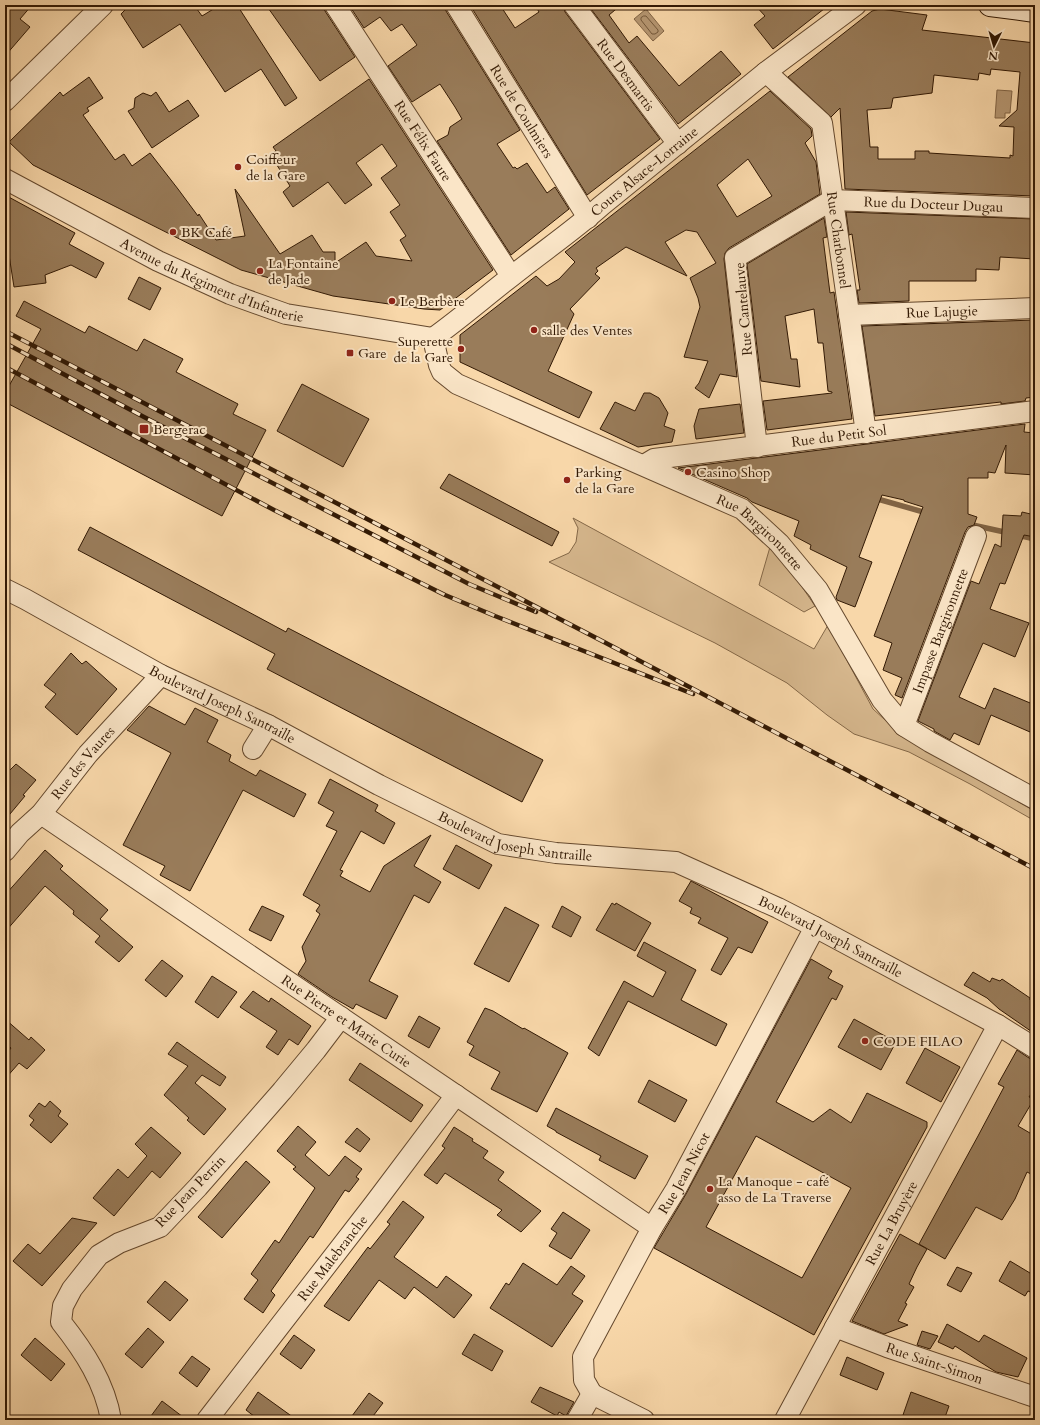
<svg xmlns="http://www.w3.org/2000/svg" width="1040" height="1425" viewBox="0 0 1040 1425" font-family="Cardo,serif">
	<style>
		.green { fill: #d6b78d; stroke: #846848 }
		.water { fill: #b59671; stroke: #816445 }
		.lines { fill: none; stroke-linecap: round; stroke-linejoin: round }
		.shore { stroke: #74583a; stroke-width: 1 }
		.stream { stroke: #816445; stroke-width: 5.5 }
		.building { fill: #997c5a; stroke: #321904; fill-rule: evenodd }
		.minor-casing { stroke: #64482d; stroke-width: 22 }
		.secondary-casing { stroke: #321904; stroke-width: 24 }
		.minor { stroke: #fae5c7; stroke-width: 20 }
		.secondary { stroke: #fae5c7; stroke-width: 22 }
		.rail-casing { stroke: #321904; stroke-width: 4.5 }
		.rail { stroke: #fae5c7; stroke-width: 3; stroke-dasharray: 9; stroke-linecap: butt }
		.poi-dot { fill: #8f2418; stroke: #fae5c7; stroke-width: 1.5 }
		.labels { text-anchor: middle; stroke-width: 4; stroke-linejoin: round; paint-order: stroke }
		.street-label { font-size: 14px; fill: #321904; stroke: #fae5c7 }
		.poi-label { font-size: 14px; fill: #321904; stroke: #fae5c7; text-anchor: start }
	</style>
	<rect width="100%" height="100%" fill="#f8d7a9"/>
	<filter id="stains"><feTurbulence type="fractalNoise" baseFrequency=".005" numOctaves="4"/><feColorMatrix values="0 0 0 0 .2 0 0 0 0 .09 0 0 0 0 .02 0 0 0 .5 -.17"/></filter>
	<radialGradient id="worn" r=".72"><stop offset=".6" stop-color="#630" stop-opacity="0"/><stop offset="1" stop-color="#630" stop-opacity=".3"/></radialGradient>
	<g class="green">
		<polygon points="573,518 814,649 828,625 873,709 905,738 1035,811 1035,821 970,784 909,752 854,734 827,715 787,683 715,643 549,562 569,553 576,542 578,528"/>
		<polygon points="770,547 798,581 815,606 804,612 759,585"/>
	</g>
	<g class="water">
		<polygon points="646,9 664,31 653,41 634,19"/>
		<polygon points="997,90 1012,91 1010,113 1005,113 1005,118 995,118"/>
	</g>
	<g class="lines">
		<polygon class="shore" points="644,16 646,16 658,30 658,32 655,34 652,34 641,20 641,18"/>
		<g class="stream">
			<polyline points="874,498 927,513"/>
			<polyline points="968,524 1009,533"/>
			<polyline points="1017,535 1035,539"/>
		</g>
	</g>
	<g class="building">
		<polygon points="5,5 32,5 20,19 30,27 5,56"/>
		<polygon points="130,5 194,5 202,16 220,5 237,5 297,98 285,106 261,69 225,92 180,24 143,48 121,14"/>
		<polygon points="266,5 323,5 325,11 355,57 320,81"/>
		<polygon points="356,5 445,5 446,11 520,130 497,144 513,168 515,167 517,169 527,163 547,193 555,187 569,209 511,255 437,141 448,135 450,127 462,119 455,107 440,84 412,102 388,66 417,45 402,24 391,31 380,17 364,28 351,8"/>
		<polygon points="470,5 500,5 515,28 539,12 535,5 563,5 565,12 660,139 587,195"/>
		<polygon points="588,5 621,5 609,15 629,43 637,36 679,86 721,51 741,74 678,124"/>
		<polygon points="755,5 829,5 773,49 754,25 765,16"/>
		<path d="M880 9 927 15 922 30 1035 43V196L845 189 840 108 831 117 788 77 872 11ZM991 69 1020 72 1017 110 999 126 1014 127 1013 156 1010 155V158L977 156 929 153V151H915V159H878V147H870L867 110 891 108 893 98 932 93 934 75 978 80 979 73 990 75Z"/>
		<polygon points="89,77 103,98 87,108 89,111 83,115 115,160 124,154 132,166 150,153 178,189 198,216 199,214 216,240 245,236 235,189 280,254 312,235 323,252 335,252 335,263 366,242 376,256 412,261 400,240 406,236 390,212 400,205 381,178 397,166 382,144 356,163 372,185 345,204 328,182 293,207 283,192 290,186 270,154 276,151 273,147 369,79 493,270 440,310 424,309 333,296 241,270 33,165 9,142 60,92 63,96"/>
		<path d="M770 91 811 129 812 136 805 143 816 162 820 194 729 248 725 253 724 259 737 377 720 374 709 398 695 388 699 383 708 361 684 357 700 307 698 298 690 278 716 263 697 232 686 230 665 242 687 276 626 247 596 268 598 271 595 274 600 278 570 309 574 314 548 371 592 392 579 418 460 362V335L536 276 547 286 559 279 575 262 565 252ZM748 159 772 196 737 217 717 185Z"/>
		<polygon points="156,92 169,112 188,100 199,116 152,148 128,111 134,108 135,98 143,93 151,96"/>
		<polygon points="5,195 75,233 69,244 104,263 96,278 71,265 45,275 46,283 14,287 9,255 7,256 5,242"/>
		<polygon points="846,212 1035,219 1035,259 1000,257 999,270 976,269 976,281 909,281 909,301 859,303 857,290 860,290 852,234 849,235"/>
		<polygon points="824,218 827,237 823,238 830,293 834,292 852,419 767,430 763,401 832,393 832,392 828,391 823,343 818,343 814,309 785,316 791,359 797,359 800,387 761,381 747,264"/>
		<polygon points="139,277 161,288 150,310 128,299"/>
		<polygon points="24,301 85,333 89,326 137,351 144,339 183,359 176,372 238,404 233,414 266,430 222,516 5,402 5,393 41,329 16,316"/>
		<polygon points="1035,320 1035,397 1026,398 1025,401 1001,404 1001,402 875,416 862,326"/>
		<polygon points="302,384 369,419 343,467 277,431"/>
		<polygon points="644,393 650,393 659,398 668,413 664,426 675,430 672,442 638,447 600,429 615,402 635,411"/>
		<polygon points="740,404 744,433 696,439 694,426 699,409"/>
		<polygon points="1025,424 1024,432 1035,433 1035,475 1005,473 1006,445 995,473 988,472 988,478 968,478 968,514 977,517 974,525 968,527 965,532 902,698 895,695 902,678 883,670 892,643 874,636 923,507 904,501 904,500 882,495 859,557 872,562 855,607 837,600 836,597 847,567 810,549 811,545 794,536 799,521 752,502 747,498 678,468"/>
		<polygon points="449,474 559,532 552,546 440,488"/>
		<polygon points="1022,512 1035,515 1035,537 1024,535 1005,584 1000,583 990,609 1029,623 1015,657 983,643 959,697 985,709 994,688 1035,705 1035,721 1030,732 991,715 979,745 954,733 950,740 934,731 934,729 918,721 971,581 979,584 995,544 1001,547 1003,515 1021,516"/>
		<polygon points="90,527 286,632 288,628 543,760 522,802 267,669 275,654 78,550"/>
		<polygon points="71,653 82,664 86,661 117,689 77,735 45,707 56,694 44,685"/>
		<polygon points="149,706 185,725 195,708 218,720 207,742 231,755 229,761 256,776 260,770 306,794 294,817 243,790 190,891 160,875 165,866 123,845 171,753 127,730"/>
		<polygon points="16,764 36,780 23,795 25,796 5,820 5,775"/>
		<polygon points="330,779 378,805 375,811 395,823 384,844 361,831 340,870 343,871 340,876 370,892 384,866 431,835 414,866 441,882 429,903 414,895 369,981 398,996 386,1019 356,1004 353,1009 332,997 298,974 306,961 302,947 320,914 316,911 320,905 303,895 337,831 326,826 334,812 318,803"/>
		<polygon points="456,845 492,865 479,889 443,869"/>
		<polygon points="45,850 63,866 60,869 108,910 100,919 133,947 119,962 95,942 100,936 73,914 74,911 45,886 5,932 5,895"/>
		<polygon points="691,881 768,922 752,953 738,947 721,975 711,970 728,938 698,923 701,918 690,913 692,908 679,901"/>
		<polygon points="612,903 615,905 616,903 651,923 635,951 596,930"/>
		<polygon points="262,906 284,916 271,941 249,930"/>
		<polygon points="562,906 581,917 571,937 552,927"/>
		<polygon points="505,907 539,925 509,982 474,964"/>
		<polygon points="644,942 696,970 681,1000 727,1024 716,1046 628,1001 599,1056 588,1048 624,981 653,997 666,972 637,956"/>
		<path d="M811 959 832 971 828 978 843 986 836 1000 832 998 776 1102 813 1122 830 1109 851 1123 867 1093 927 1122V1127L814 1335 654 1248 686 1194ZM756 1136 851 1188 802 1278 706 1227Z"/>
		<polygon points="162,960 183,976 166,997 145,980"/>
		<polygon points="973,972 990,982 992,978 1000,981 1002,979 1030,998 1030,1000 1035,1004 1035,1034 999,1009 987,998 964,985"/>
		<polygon points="212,976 237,992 218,1018 195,1002"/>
		<polygon points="253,991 269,1002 271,998 311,1026 298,1045 289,1039 278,1055 266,1047 277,1031 240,1007"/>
		<polygon points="485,1008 493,1011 523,1029 524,1028 568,1053 537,1112 491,1089 500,1072 469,1055 474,1046 467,1042"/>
		<polygon points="419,1016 440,1028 429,1048 408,1036"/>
		<polygon points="5,1019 29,1040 31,1037 45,1050 27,1069 19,1063 5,1079 5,1056 11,1048 5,1043"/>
		<polygon points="854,1019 896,1042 881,1070 838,1047"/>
		<polygon points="177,1042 226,1077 220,1086 202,1075 195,1083 226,1109 204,1135 187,1120 189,1118 164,1095 188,1066 168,1054"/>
		<polygon points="925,1048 960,1067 941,1102 906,1083"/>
		<polygon points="1017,1050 1029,1058 1035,1059 1035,1088 1029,1097 1034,1099 1018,1126 1035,1136 1035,1176 1027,1172 1015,1199 1002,1220 976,1207 945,1259 919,1244 978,1136 1004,1087 998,1084"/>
		<polygon points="360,1063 423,1105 411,1122 349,1080"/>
		<polygon points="649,1080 687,1100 675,1122 638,1102"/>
		<polygon points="50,1101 61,1111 58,1116 68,1124 51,1143 30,1125 34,1120 29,1116 39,1103 45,1107"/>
		<polygon points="556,1108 648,1156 635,1179 599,1160 601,1156 556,1132 556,1131 547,1126"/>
		<polygon points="298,1126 316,1142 305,1155 329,1176 345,1156 362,1169 356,1177 359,1179 349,1192 345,1190 313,1238 310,1236 271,1291 275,1295 263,1313 244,1299 258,1280 251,1274 275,1240 279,1243 315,1188 293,1169 296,1167 277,1151"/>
		<polygon points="151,1127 181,1153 160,1178 152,1171 114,1216 93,1198 118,1169 128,1178 147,1156 135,1144"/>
		<polygon points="454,1127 473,1139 472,1141 488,1151 483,1158 504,1172 498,1180 541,1211 521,1232 497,1215 502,1210 445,1173 437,1184 424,1175 445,1148 442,1146"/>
		<polygon points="357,1128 370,1139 360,1152 345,1142"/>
		<polygon points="246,1161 270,1182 222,1238 198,1217"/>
		<polygon points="403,1201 424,1217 394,1257 437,1288 446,1276 472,1295 454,1318 414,1287 405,1299 379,1280 349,1321 324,1306 368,1247 370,1249 390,1224 387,1222"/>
		<polygon points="563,1212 590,1230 571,1259 549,1246 557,1233 551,1229"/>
		<polygon points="72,1218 97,1223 42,1286 13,1261 28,1244 40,1254"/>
		<polygon points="900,1234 927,1249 917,1267 909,1284 914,1287 905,1303 907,1304 898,1321 908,1325 884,1334 852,1321"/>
		<polygon points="1010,1261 1035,1276 1035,1294 1028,1291 1025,1296 999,1281"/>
		<polygon points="523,1263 557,1285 571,1266 585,1276 572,1294 583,1301 552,1347 490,1308 506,1283 509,1285"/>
		<polygon points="957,1267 972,1273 961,1292 947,1285"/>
		<polygon points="165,1281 188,1300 170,1321 147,1302"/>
		<polygon points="947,1324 979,1342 984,1335 1027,1358 1018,1377 996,1372 955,1346 953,1349 938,1342"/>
		<polygon points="148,1328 164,1342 142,1368 125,1354"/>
		<polygon points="922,1331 938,1336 930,1349 917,1345"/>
		<polygon points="474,1334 503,1351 492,1371 462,1354"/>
		<polygon points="294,1335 315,1350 301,1369 280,1354"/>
		<polygon points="35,1338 65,1364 51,1381 21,1355"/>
		<polygon points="192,1356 210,1369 197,1387 179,1373"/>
		<polygon points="847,1357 884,1373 877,1390 840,1375"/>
		<polygon points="540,1387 574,1402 566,1416 559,1412 557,1416 531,1402"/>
		<polygon points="258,1392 297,1420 259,1420 246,1410"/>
		<polygon points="911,1392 949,1406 944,1420 918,1420 903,1415"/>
		<polygon points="369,1393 383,1403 370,1420 349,1420"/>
		<polygon points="162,1401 187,1420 148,1420"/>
	</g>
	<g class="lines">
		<defs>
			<g id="minor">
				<path id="s1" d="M335 5 511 276"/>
				<path id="s2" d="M456 5 588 218"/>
				<path id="s3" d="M574 5 678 144"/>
				<path id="s4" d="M766 72 822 123 866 433"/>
				<polyline points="5,101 103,5"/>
				<path id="s5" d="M5 179 158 261 230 294 286 314 433 338"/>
				<path id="s6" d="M849 315 1035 308"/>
				<path id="s7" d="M433 338 439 365 442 372 457 384 742 509 779 543 818 590 882 700 904 726 930 742 1035 799"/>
				<path id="s8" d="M433 338C461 318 486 296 512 276 542 252 573 231 601 206L766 72 856 5"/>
				<path id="s9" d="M757 447 735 258 832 200 1035 208"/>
				<path id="s10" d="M644 465 654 459 1035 411"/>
				<path id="s11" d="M5 589 25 599 161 675 268 725 379 785 498 844 556 853 676 862 778 908 815 927 998 1025 1035 1048"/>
				<path id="s12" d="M904 726 976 536"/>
				<polyline points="253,749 268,725"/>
				<path id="s13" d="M41 814 652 1228"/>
				<path id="s14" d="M5 851 20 833 41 814 88 754 161 675"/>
				<path id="s15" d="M835 1327 887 1347 1035 1397"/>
				<path id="s16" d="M592 1394 584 1380 583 1357 652 1228 676 1189 815 927"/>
				<polyline points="592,1394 644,1420"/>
				<path d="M111 1420C105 1383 84 1351 61 1322L63 1306 72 1289 99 1255 119 1243 160 1227 198 1187 282 1091 316 1050 341 1017"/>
				<path id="s17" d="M207 1420 374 1204 456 1095"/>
				<polyline points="577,1420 592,1394"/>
				<path id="s18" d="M785 1420 998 1025"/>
			</g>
			<polyline id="secondary" points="990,5 1035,11"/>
		</defs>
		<use href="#minor" class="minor-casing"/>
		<use href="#secondary" class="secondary-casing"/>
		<use href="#minor" class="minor"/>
		<use href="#secondary" class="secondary"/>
		<defs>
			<g id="rail">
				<polyline points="5,331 604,642 1035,869"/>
				<polyline points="5,343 144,417 469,584 536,612"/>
				<polyline points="5,367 274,510 445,595 495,616 693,694"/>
			</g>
		</defs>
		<use href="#rail" class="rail-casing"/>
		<use href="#rail" class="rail"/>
	</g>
	<g class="poi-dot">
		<circle cx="238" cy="167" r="4"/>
		<circle cx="173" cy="232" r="4"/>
		<circle cx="260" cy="271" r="4"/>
		<circle cx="392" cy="301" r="4"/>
		<circle cx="534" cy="330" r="4"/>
		<circle cx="461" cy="349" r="4"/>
		<rect x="346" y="349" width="8" height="8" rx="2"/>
		<rect x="139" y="424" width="10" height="10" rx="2"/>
		<circle cx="688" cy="472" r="4"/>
		<circle cx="567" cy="480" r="4"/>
		<circle cx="865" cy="1041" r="4"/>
		<circle cx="710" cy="1189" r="4"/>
	</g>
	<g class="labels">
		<g class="street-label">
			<text dy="5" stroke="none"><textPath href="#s3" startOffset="87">Rue Desmartis</textPath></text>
			<text dy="5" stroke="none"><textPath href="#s2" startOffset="125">Rue de Coulmiers</textPath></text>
			<text dy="5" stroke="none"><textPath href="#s1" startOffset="162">Rue Félix Faure</textPath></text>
			<text dy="5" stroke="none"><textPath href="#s8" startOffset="269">Cours Alsace-Lorraine</textPath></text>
			<text dy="5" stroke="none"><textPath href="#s9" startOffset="405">Rue du Docteur Dugau</textPath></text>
			<text dy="5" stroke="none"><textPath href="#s4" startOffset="194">Rue Charbonnel</textPath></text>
			<text dy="5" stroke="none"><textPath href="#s5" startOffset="231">Avenue du Régiment d'Infanterie</textPath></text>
			<text transform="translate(743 309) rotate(-95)" y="5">Rue Cantelauve</text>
			<text dy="5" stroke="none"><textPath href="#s6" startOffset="93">Rue Lajugie</textPath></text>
			<text dy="5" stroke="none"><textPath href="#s10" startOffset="198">Rue du Petit Sol</textPath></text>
			<text dy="5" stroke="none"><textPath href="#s7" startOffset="394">Rue Bargironnette</textPath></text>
			<text dy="5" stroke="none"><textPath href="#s12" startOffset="102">Impasse Bargironnette</textPath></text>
			<text dy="5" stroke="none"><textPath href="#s11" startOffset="246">Boulevard Joseph Santraille</textPath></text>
			<text dy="5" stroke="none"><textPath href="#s14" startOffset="118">Rue des Vaures</textPath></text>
			<text dy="5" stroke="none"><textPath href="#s11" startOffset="570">Boulevard Joseph Santraille</textPath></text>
			<text dy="5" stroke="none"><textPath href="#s11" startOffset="906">Boulevard Joseph Santraille</textPath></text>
			<text dy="5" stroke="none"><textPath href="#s13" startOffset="369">Rue Pierre et Marie Curie</textPath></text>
			<text dy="5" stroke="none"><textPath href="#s16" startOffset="249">Rue Jean Nicot</textPath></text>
			<text transform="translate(190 1191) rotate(-46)" y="5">Rue Jean Perrin</text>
			<text dy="5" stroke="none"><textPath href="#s18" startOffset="224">Rue La Bruyère</textPath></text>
			<text dy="5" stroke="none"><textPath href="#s17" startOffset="205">Rue Malebranche</textPath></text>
			<text dy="5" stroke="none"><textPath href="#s15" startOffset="106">Rue Saint-Simon</textPath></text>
		</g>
		<g class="poi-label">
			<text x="246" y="164">Coiffeur<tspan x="246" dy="16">de la Gare</tspan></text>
			<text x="181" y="237">BK Café</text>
			<text x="268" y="268">La Fontaine<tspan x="268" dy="16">de Jade</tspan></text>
			<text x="400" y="306">Le Berbère</text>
			<text x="542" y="335">salle des Ventes</text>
			<text x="453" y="346" text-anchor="end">Superette<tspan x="453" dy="16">de la Gare</tspan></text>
			<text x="358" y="358">Gare</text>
			<text x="153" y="434">Bergerac</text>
			<text x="575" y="477">Parking<tspan x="575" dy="16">de la Gare</tspan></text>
			<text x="696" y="477">Casino Shop</text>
			<text x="873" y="1046">CODE FILAO</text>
			<text x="718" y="1186">La Manoque - café<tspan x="718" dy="16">asso de La Traverse</tspan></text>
		</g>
	</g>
	<rect width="1040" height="1425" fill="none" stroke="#f8d7a9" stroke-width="20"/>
	<rect x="6" y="6" width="1028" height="1413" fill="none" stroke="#321904" stroke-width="2"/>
	<rect x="10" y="10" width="1020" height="1405" fill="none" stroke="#321904"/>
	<g transform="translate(994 46) rotate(185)" stroke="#fae5c7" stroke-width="3" paint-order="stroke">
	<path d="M0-3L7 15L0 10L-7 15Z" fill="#321904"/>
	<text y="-6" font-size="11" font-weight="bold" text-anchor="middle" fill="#321904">N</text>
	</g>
	<rect width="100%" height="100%" filter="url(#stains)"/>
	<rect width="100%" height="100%" fill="url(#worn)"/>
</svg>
